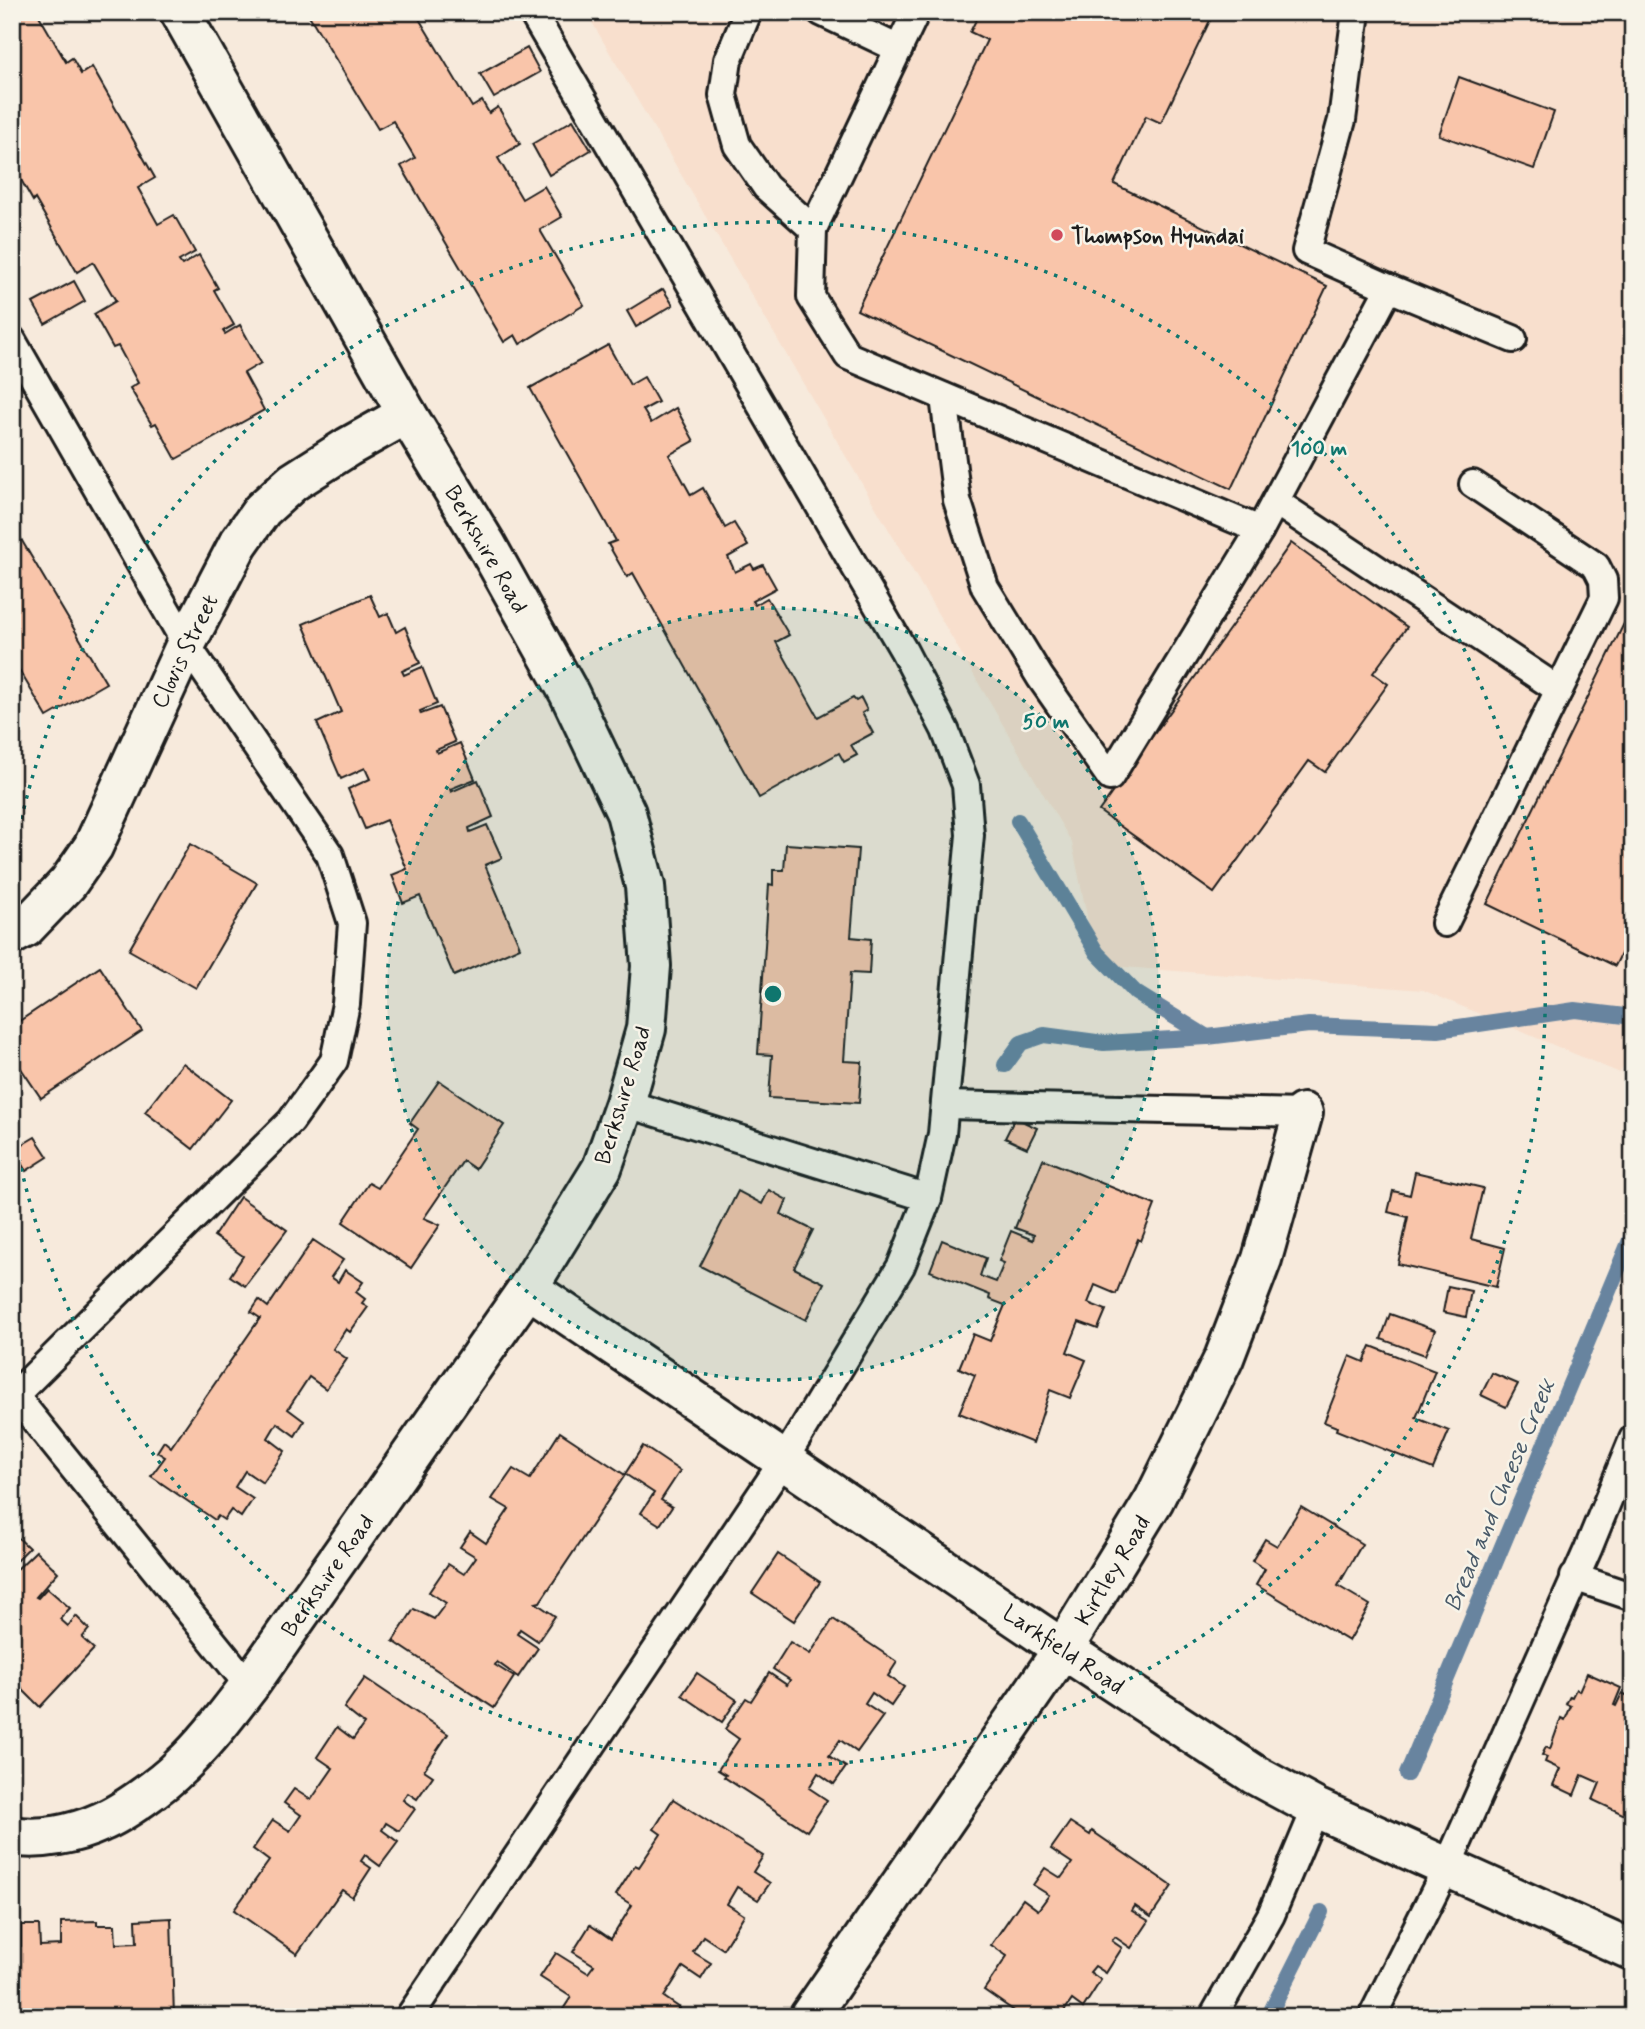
<svg xmlns="http://www.w3.org/2000/svg" width="1645" height="2029" viewBox="0 0 1645 2029" font-family="Mynerve,sans-serif">
	<style>
		.built { fill: #f8dfcd }
		.lines { fill: none; stroke-linecap: round; stroke-linejoin: round }
		.stream { stroke: #67849f; stroke-width: 16 }
		.building { fill: #f9c5aa; stroke: #1c1c1c; stroke-width: 2 }
		.lane-casing { stroke: #1c1c1c; stroke-width: 32 }
		.street-casing { stroke: #1c1c1c; stroke-width: 44 }
		.lane { stroke: #f7f3e8; stroke-width: 26 }
		.street { stroke: #f7f3e8; stroke-width: 38 }
		.ring { fill: none; stroke: #0f766e; stroke-width: 3.5; stroke-dasharray: 3.5 7 }
		.poi-dot { fill: #d1495b; stroke: #f7f3e8; stroke-width: 2.5 }
		.labels { text-anchor: middle; stroke-width: 5; stroke-linejoin: round; paint-order: stroke }
		.poi-label { font-size: 23px; font-weight: bold; fill: #1c1c1c; stroke: #f7f3e8; text-anchor: start }
		.street-label { font-size: 23px; fill: #1c1c1c; stroke: #f7f3e8 }
		.water-label { font-size: 24px; font-style: italic; fill: #485968; stroke: #f7f3e8 }
		.centre { fill: #0f766e; stroke: #f7f3e8; stroke-width: 3.5 }
		.ring-label { font-size: 21px; text-anchor: middle; font-weight: bold; fill: #0f766e; stroke: #f7f3e8; stroke-width: 5; stroke-linejoin: round; paint-order: stroke }
	</style>
	<rect width="100%" height="100%" fill="#f7eadc"/>
	<filter id="ink" filterUnits="userSpaceOnUse"><feTurbulence type="fractalNoise" baseFrequency=".0143" numOctaves="2"/><feDisplacementMap in="SourceGraphic" scale="14" xChannelSelector="R" yChannelSelector="G"/><feConvolveMatrix kernelMatrix="1 2 1 2 8 2 1 2 1" color-interpolation-filters="sRGB"/></filter>
	<g filter="url(#ink)">
		<polygon class="built" points="586,12 1633,12 1633,1048 1620,1073 1423,990 1097,965 1072,843"/>
		<g class="lines">
			<g class="stream">
				<polyline points="1018,821 1097,953 1136,993 1207,1037"/>
				<polyline points="1005,1065 1021,1043 1044,1035 1104,1043 1207,1037 1309,1025 1438,1030 1575,1010 1633,1017"/>
				<polyline points="1407,1774 1633,1233"/>
				<polyline points="1268,2017 1321,1912"/>
			</g>
		</g>
		<g class="building">
			<polygon points="12,12 37,12 66,62 72,58 81,74 92,67 155,178 138,188 158,224 174,215 195,252 179,261 182,265 199,255 218,288 214,290 234,325 223,331 225,334 240,325 261,363 244,373 264,410 176,459 156,423 152,425 130,388 138,383 118,346 113,348 94,314 116,301 93,262 77,272 35,199 33,201 12,164"/>
			<polygon points="307,12 415,12 472,107 482,101 489,113 498,107 520,144 498,158 522,199 544,186 562,217 540,230 584,305 520,344 515,335 504,342 401,166 415,158 393,121 378,129"/>
			<polygon points="980,12 1214,12 1161,123 1146,116 1114,184 1327,286 1231,489 857,310 987,40 970,32"/>
			<polygon points="527,48 540,72 494,98 480,74"/>
			<polygon points="1459,77 1554,112 1534,169 1439,135"/>
			<polygon points="573,120 591,150 549,175 532,144"/>
			<polygon points="74,281 85,301 45,324 33,303"/>
			<polygon points="663,289 673,305 636,327 627,311"/>
			<polygon points="608,345 630,385 644,377 658,402 643,410 651,423 676,408 694,441 669,455 691,495 703,488 725,528 734,523 748,546 728,557 735,572 751,564 754,569 763,565 776,588 752,601 755,605 767,598 789,635 776,642 818,717 853,698 856,701 861,698 867,710 862,713 873,733 851,745 857,755 844,762 839,753 759,798 633,573 627,577 608,544 616,541 530,388"/>
			<polygon points="12,524 106,683 47,717 12,658"/>
			<polygon points="1291,543 1407,627 1373,673 1388,684 1325,772 1309,761 1214,893 1099,811"/>
			<polygon points="370,595 380,617 388,613 396,632 405,627 420,663 402,671 404,675 422,667 437,704 420,711 421,714 440,707 455,742 436,750 437,753 460,743 475,779 450,789 451,792 478,780 493,817 469,828 470,832 487,825 502,858 485,865 520,947 454,976 420,896 403,903 392,875 407,869 386,820 365,829 348,789 370,779 365,768 341,779 317,723 341,712 303,624"/>
			<polygon points="1633,605 1633,930 1615,966 1487,904"/>
			<polygon points="190,844 257,883 196,988 129,950"/>
			<polygon points="786,844 858,849 851,937 871,939 869,974 850,973 844,1061 862,1062 859,1103 769,1098 772,1055 758,1054 769,884 773,885 773,870 784,870"/>
			<polygon points="100,967 142,1031 41,1098 12,1055 12,1026"/>
			<polygon points="183,1063 231,1100 193,1149 145,1112"/>
			<polygon points="439,1081 504,1125 475,1169 463,1161 424,1218 440,1225 411,1268 343,1222 369,1183 378,1188 418,1129 410,1123"/>
			<polygon points="1015,1118 1037,1128 1027,1148 1005,1138"/>
			<polygon points="35,1137 48,1157 26,1171 13,1150"/>
			<polygon points="1043,1159 1155,1205 1141,1241 1138,1239 1116,1294 1095,1285 1088,1303 1106,1310 1098,1329 1079,1322 1067,1352 1086,1360 1070,1398 1050,1390 1033,1443 959,1413 975,1375 959,1368 973,1334 990,1341 1005,1305 989,1299 990,1295 930,1271 942,1240 986,1258 980,1276 996,1282 1004,1263 999,1261 1011,1231 1033,1240 1034,1235 1015,1228"/>
			<polygon points="1415,1172 1483,1188 1471,1239 1505,1248 1496,1287 1398,1264 1408,1217 1388,1212 1393,1191 1410,1195"/>
			<polygon points="769,1190 787,1200 781,1214 813,1230 794,1268 824,1283 806,1320 700,1266 738,1191 762,1204"/>
			<polygon points="240,1197 287,1230 245,1286 230,1276 243,1256 214,1236"/>
			<polygon points="313,1240 343,1260 331,1277 338,1282 345,1270 363,1282 356,1292 365,1299 362,1303 368,1307 350,1332 346,1329 333,1349 347,1359 326,1389 309,1377 288,1409 304,1421 295,1436 277,1423 268,1438 285,1451 263,1483 245,1471 235,1487 253,1499 241,1517 231,1510 224,1520 218,1516 215,1520 151,1476 165,1457 157,1452 164,1441 171,1447 260,1318 251,1312 259,1300 268,1307"/>
			<polygon points="1448,1286 1471,1291 1466,1317 1443,1312"/>
			<polygon points="1390,1314 1435,1330 1425,1355 1381,1339"/>
			<polygon points="1371,1346 1435,1371 1416,1418 1449,1431 1433,1469 1336,1430 1337,1427 1324,1422 1350,1356 1364,1362"/>
			<polygon points="1492,1373 1518,1384 1506,1407 1481,1395"/>
			<polygon points="560,1432 625,1475 540,1602 536,1603 555,1616 538,1641 520,1629 517,1634 538,1648 518,1677 497,1662 495,1665 514,1677 494,1708 393,1641 414,1609 434,1619 446,1603 429,1592 448,1564 464,1574 476,1557 460,1547 470,1532 486,1543 509,1509 492,1499 513,1469 530,1479"/>
			<polygon points="643,1446 680,1471 661,1500 672,1507 660,1525 641,1513 654,1493 625,1474"/>
			<polygon points="1301,1507 1362,1544 1338,1586 1370,1605 1349,1641 1256,1585 1265,1569 1252,1561 1265,1539 1277,1546"/>
			<polygon points="12,1532 29,1548 12,1565"/>
			<polygon points="36,1551 58,1572 36,1597 38,1598 47,1588 70,1608 60,1619 68,1626 76,1616 89,1629 82,1638 94,1649 40,1707 16,1683 18,1680 12,1674 12,1574"/>
			<polygon points="778,1554 820,1582 794,1621 752,1593"/>
			<polygon points="833,1619 897,1662 888,1676 904,1687 891,1706 872,1693 865,1704 883,1716 857,1752 840,1740 829,1756 846,1767 834,1784 818,1773 809,1788 827,1800 807,1831 724,1777 726,1775 718,1770 739,1739 725,1729 746,1698 751,1701 769,1673 787,1685 790,1680 773,1669 790,1642 810,1654"/>
			<polygon points="697,1673 737,1700 722,1722 682,1695"/>
			<polygon points="1587,1673 1621,1688 1614,1705 1616,1706 1622,1693 1633,1698 1633,1808 1629,1817 1593,1800 1600,1783 1582,1775 1574,1795 1553,1785 1560,1769 1545,1762 1547,1757 1542,1755 1546,1747 1550,1749 1561,1718 1565,1720 1571,1706 1566,1704 1570,1696 1572,1697 1576,1689 1579,1691"/>
			<polygon points="365,1678 448,1734 424,1770 433,1776 417,1799 408,1793 403,1800 415,1809 399,1831 386,1823 382,1830 398,1842 380,1866 365,1855 361,1861 371,1868 352,1897 342,1890 297,1954 234,1910 269,1861 253,1849 273,1820 290,1831 301,1815 284,1803 294,1789 311,1800 333,1768 317,1757 337,1727 353,1739 364,1724 344,1708"/>
			<polygon points="673,1799 763,1856 753,1872 770,1883 758,1900 737,1887 727,1904 744,1915 723,1949 703,1936 693,1952 711,1963 701,1979 683,1967 664,1997 680,2008 674,2017 558,2017 571,1997 540,1977 556,1953 588,1973 594,1965 573,1952 590,1925 611,1939 632,1905 616,1895 635,1865 639,1867 661,1834 654,1829"/>
			<polygon points="1070,1822 1090,1835 1092,1831 1172,1886 1151,1917 1135,1906 1132,1911 1149,1921 1131,1948 1115,1937 1112,1941 1122,1948 1106,1973 1095,1966 1090,1972 1101,1980 1083,2008 1072,2000 1060,2017 1023,2017 984,1990 1007,1956 991,1945 1023,1899 1038,1910 1049,1895 1033,1885 1045,1868 1061,1878 1072,1863 1051,1849"/>
			<polygon points="171,1918 174,2017 12,2017 12,1946 21,1946 21,1925 39,1925 40,1946 61,1945 61,1922 97,1921 97,1925 115,1925 116,1944 137,1943 136,1920"/>
		</g>
		<g class="lines">
			<defs>
				<g id="lane">
					<polyline points="748,12 728,60 723,95 737,145 766,187 813,229"/>
					<polyline points="821,12 899,49"/>
					<polyline points="916,12 813,229 811,297 848,356 1260,530 1389,288 1306,251 1342,120 1356,12"/>
					<polyline points="1389,288 1513,339"/>
					<polyline points="12,340 186,644 330,855 352,923 346,1004 334,1061 291,1121 15,1395"/>
					<polyline points="944,397 957,500 985,587 1040,677 1110,777 1260,530"/>
					<polyline points="1276,502 1559,690"/>
					<polyline points="1445,923 1604,598 1603,580 1596,566 1473,484"/>
					<polyline points="625,1103 928,1198"/>
					<polyline points="945,1105 1303,1113"/>
					<polyline points="12,1392 249,1686"/>
					<polyline points="1574,1577 1633,1597"/>
					<polyline points="409,2017 784,1460 901,1266 928,1198 942,1134 970,835 966,785 945,730 904,651 532,12"/>
					<polyline points="1213,2017 1271,1915 1316,1808"/>
					<polyline points="1372,2017 1447,1867 1588,1549 1633,1439"/>
				</g>
				<g id="street">
					<polyline points="12,935 25,928 68,883 93,847 186,644 238,544 262,510 293,482 348,447 407,414"/>
					<polyline points="528,1288 1063,1649 1255,1775 1316,1808 1633,1951"/>
					<path d="M12 1836C40 1841 75 1834 101 1822 123 1813 163 1784 180 1767 206 1743 228 1713 249 1686L528 1288 602 1168 625 1103 646 1029 651 966 645 886 626 813 569 693 486 544 407 414 180 12"/>
					<polyline points="809,2017 1063,1649 1154,1500 1224,1358 1262,1259 1303,1113"/>
				</g>
			</defs>
			<use href="#lane" class="lane-casing"/>
			<use href="#street" class="street-casing"/>
			<use href="#lane" class="lane"/>
			<use href="#street" class="street"/>
		</g>
	</g>
	<circle cx="773" cy="994" r="386" fill="#0f766e" fill-opacity=".12"/>
	<g class="ring">
		<circle cx="773" cy="994" r="386"/>
		<path d="M13 860A772 772 0 1 1 13 1128"/>
	</g>
	<circle class="poi-dot" cx="1057" cy="235" r="7"/>
	<g class="labels">
		<g class="poi-label">
			<text x="1071" y="243">Thompson Hyundai</text>
		</g>
		<g class="street-label">
			<text transform="translate(487 549) rotate(60)" y="8">Berkshire Road</text>
			<text transform="translate(184 651) rotate(-64)" y="8">Clovis Street</text>
			<text transform="translate(622 1095) rotate(-73)" y="8">Berkshire Road</text>
			<text transform="translate(1112 1570) rotate(-59)" y="8">Kirtley Road</text>
			<text transform="translate(327 1575) rotate(-55)" y="8">Berkshire Road</text>
			<text transform="translate(1064 1649) rotate(34)" y="8">Larkfield Road</text>
		</g>
		<g class="water-label">
			<text transform="translate(1499 1495) rotate(-67)" y="8">Bread and Cheese Creek</text>
		</g>
	</g>
	<circle cx="773" cy="994" r="10" class="centre"/>
	<g class="ring-label">
		<text x="1319" y="455">100 m</text>
		<text x="1046" y="728">50 m</text>
	</g>
	<rect width="1645" height="2029" fill="none" stroke="#f7f3e8" stroke-width="42"/>
	<rect x="21" y="21" width="1603" height="1987" fill="none" stroke="#1c1c1c" stroke-width="2.5" filter="url(#ink)"/>
</svg>
